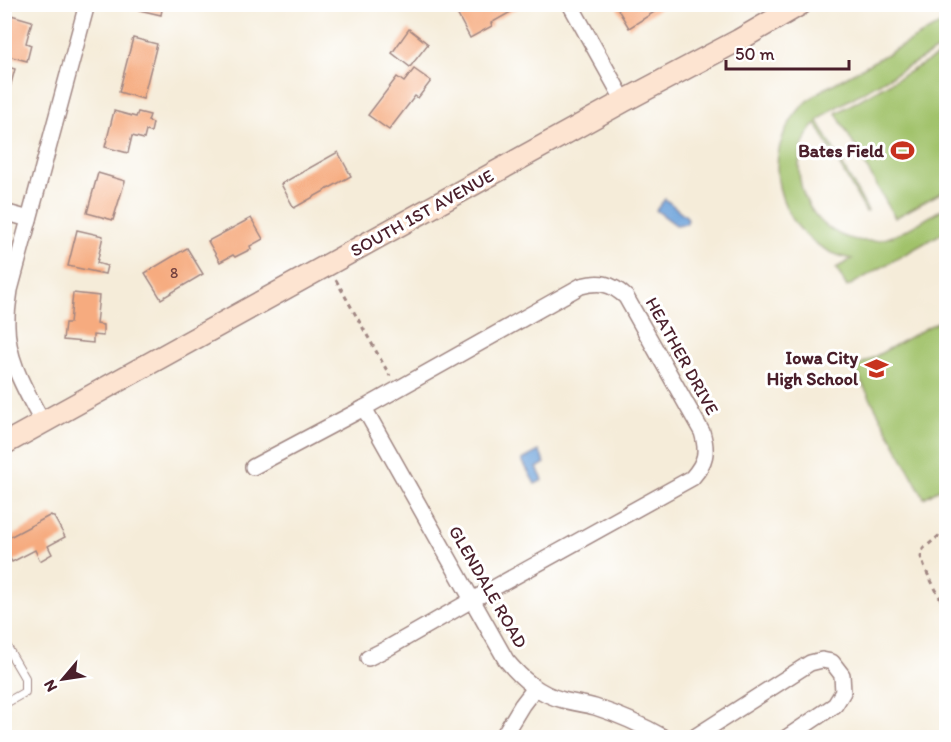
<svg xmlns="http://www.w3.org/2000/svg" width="951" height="742" viewBox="0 0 951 742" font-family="Itim,sans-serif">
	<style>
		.green { fill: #a1c26b; stroke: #76704b; stroke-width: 1.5 }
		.water { fill: #6ca2da; stroke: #5b6082; stroke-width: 1.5 }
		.building { fill: #f6ab7f }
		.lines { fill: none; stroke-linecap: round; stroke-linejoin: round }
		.service-casing { stroke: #a08682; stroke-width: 10 }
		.minor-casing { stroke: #a08682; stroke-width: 18 }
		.secondary-casing { stroke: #a08682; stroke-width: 24 }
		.path { stroke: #a08682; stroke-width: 3; stroke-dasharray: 4.5 4.5; stroke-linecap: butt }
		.service { stroke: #fff; stroke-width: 8 }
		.minor { stroke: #fff; stroke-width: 15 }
		.secondary { stroke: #fde4d1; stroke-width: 21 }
		.labels { text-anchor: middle; stroke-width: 6; stroke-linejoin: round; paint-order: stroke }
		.number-label { font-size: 15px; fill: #754240 }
		.poi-label { font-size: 18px; font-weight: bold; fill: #4a1f2b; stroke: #fff; text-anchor: end }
		.street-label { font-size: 18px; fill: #4a1f2b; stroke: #fff }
	</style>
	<rect width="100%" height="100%" fill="#fff"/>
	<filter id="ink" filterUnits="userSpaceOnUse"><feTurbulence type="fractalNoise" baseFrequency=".0167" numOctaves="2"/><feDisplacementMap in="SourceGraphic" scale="12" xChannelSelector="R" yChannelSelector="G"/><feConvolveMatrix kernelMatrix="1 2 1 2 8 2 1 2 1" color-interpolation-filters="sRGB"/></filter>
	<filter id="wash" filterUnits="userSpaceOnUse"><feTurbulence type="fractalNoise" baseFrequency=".008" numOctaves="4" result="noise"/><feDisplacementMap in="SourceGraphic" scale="24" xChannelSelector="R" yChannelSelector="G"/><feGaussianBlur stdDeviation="1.35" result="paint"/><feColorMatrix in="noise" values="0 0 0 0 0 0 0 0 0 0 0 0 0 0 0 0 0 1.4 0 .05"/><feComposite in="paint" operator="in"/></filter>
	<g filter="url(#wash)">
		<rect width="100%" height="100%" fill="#f5ecd9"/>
		<g class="green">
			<path d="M946 21V45L833 109 818 121 868 211 866 212 816 124C807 132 802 144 800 156 793 200 825 242 871 241 896 240 924 219 946 207V231L847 287 836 268 852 259C793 249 758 179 788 126 795 112 806 101 819 92Z"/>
			<polygon points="946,51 946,190 895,218 836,113"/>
			<polygon points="946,317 946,485 924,498 854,368"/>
		</g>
		<g class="water">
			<polygon points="665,199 687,217 688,220 686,224 676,225 656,210"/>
			<polygon points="539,451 545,463 537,468 543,480 535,484 522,460"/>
		</g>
		<g id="blocks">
			<g class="building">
				<polygon points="140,4 163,4 161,15 139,10"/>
				<polygon points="452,4 525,4 491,23 492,26 470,38"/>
				<polygon points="622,4 667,4 629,28 617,8"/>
				<polygon points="11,15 32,21 26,43 31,45 27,61 4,55 4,38"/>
				<polygon points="409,29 428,44 410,67 392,53"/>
				<polygon points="133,38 157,44 143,99 119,92"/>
				<polygon points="4,66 15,69 5,106 4,106"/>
				<polygon points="414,69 431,81 418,98 415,96 389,130 368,115 397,77 404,82"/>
				<polygon points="114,111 136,117 138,112 150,115 148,121 153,123 151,132 146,131 144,139 132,136 128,153 105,147"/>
				<polygon points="338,152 351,176 294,208 281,184"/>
				<polygon points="98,173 125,181 113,220 87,213"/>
				<polygon points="251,218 263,239 250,246 251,249 235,257 233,255 220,262 208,241"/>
				<polygon points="77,230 103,236 97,263 107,266 105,274 68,266"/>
				<polygon points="187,248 203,274 161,299 145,273"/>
				<polygon points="73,293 99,296 96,324 103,325 103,336 93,335 93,343 63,340 65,323 70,323"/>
				<polygon points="51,515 53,517 54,517 65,537 48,546 52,554 40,561 35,550 12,562 4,549 4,540"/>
			</g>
		</g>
	</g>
	<g filter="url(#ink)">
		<use href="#blocks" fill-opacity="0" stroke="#a08682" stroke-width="1.5"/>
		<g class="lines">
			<defs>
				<polyline id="service" points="4,642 25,678 25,692 4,704"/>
				<g id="minor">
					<polyline points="570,4 624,101"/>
					<polyline points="4,212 29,219"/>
					<path d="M364 408 506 660C522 679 539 694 563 700 574 703 585 704 595 707 620 715 642 725 665 738"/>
					<path d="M43 423C25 390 5 357 7 318 7 309 9 299 10 290L87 4"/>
					<path d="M253 467 364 408 581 286C600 281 611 283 626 297L702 432C708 452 706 462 692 478L472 600 388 648 368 658"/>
					<polyline points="502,738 522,705 535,688"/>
					<polyline points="693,738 810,663 822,660 832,662 842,675 843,692 835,705 786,738"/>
				</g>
				<polyline id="secondary" points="4,444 624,101 739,40 801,4"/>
			</defs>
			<use href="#service" class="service-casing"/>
			<use href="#minor" class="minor-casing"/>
			<use href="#secondary" class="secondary-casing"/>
			<g class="path">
				<polyline points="336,280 390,376"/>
				<polyline points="946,530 923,549 921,557 925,569 946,609"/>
			</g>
			<use href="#service" class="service"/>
			<use href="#minor" class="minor"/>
			<use href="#secondary" class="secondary"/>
		</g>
	</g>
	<defs>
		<symbol id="stadium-bare" viewBox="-9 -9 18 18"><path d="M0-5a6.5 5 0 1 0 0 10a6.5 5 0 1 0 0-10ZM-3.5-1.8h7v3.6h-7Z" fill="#c8321e" stroke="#fff" stroke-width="2.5" paint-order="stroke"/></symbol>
		<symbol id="school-bare" viewBox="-9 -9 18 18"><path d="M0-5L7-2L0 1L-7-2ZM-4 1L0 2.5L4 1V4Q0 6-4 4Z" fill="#c8321e" stroke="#fff" stroke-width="2.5" paint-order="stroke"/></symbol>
	</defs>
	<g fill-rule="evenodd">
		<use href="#stadium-bare" x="886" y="134" width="33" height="33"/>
		<use href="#school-bare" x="860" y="352" width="33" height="33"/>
	</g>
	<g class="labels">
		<g class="number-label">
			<text x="174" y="278">8</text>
		</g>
		<g class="poi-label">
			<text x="884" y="157">Bates Field</text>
			<text x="858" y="364">Iowa City<tspan x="858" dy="21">High School</tspan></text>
		</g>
		<g class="street-label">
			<text transform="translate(422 213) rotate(-29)" y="6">SOUTH 1ST AVENUE</text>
			<text transform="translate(682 356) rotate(61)" y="6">HEATHER DRIVE</text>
			<text transform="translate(488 587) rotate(60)" y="6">GLENDALE ROAD</text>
		</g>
	</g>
	<rect width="951" height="742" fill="none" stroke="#fff" stroke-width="24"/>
	<g transform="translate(63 679) rotate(241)" stroke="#ffffff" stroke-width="4.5" paint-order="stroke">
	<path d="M0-4.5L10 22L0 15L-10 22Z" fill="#4a1f2b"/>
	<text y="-9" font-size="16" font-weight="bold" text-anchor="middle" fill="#4a1f2b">N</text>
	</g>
	<path d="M726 60v9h123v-9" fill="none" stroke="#4a1f2b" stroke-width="3"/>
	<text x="735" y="60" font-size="18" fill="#4a1f2b" stroke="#ffffff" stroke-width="4.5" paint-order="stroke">50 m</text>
</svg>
